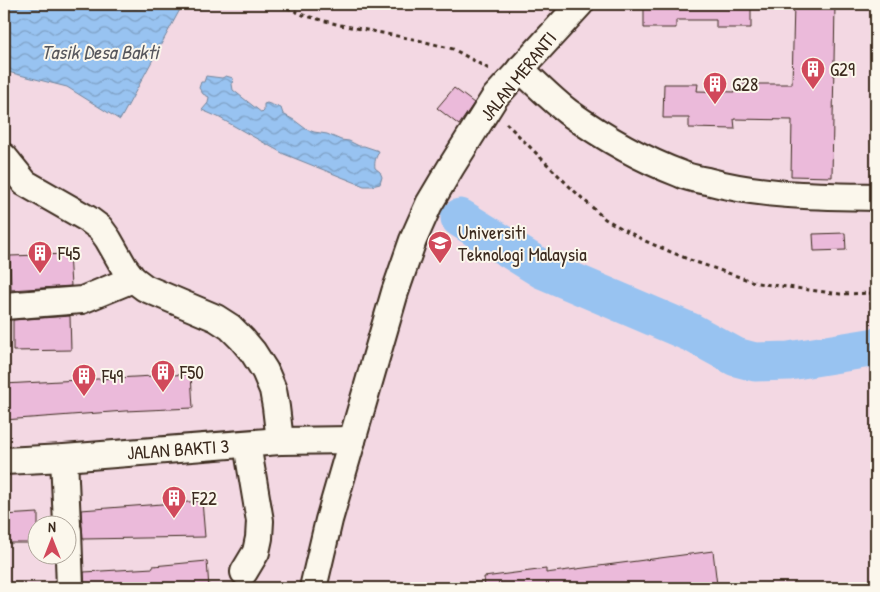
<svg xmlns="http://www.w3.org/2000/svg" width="880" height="592" viewBox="0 0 880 592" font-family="'Patrick Hand',sans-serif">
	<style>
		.built { fill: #f3d8e3; fill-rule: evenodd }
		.water { fill: url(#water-waves); stroke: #73869d }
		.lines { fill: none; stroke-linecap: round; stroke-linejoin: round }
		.river { stroke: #98c3f1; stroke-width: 39 }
		.building { fill: #ebbada; stroke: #3b2a1e }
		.minor-casing { stroke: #3b2a1e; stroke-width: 30 }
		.path { stroke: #3b2a1e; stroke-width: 3; stroke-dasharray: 4 4; stroke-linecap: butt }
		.minor { stroke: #fbf7ec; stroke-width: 26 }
		.labels { text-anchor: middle; stroke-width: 4; stroke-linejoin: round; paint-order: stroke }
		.poi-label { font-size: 19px; fill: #3b2a1e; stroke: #fbf7ec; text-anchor: start }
		.street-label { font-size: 19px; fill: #3b2a1e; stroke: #fbf7ec }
		.water-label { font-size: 20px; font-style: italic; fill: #57585d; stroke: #fbf7ec }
	</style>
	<defs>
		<pattern id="water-waves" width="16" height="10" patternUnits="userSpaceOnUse" patternTransform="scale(1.25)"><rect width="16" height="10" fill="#98c3f1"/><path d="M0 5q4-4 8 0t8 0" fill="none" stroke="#7d9fc3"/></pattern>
	</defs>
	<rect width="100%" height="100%" fill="#f6e5e7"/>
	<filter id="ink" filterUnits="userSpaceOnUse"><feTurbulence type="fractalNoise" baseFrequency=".02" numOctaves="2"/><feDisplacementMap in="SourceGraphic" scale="10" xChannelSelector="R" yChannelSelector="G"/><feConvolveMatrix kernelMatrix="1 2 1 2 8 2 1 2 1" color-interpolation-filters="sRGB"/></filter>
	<g filter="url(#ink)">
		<path class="built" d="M4 4H876V588H4ZM38 524H68V554H38Z"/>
		<g class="water">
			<polygon points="4,4 183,4 120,120 67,87 4,71"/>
			<path d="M206 76 222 78 226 76 233 78 232 84 233 90 262 113 264 111V104L267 103 281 108 283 114 294 120 306 129 314 132 327 134 341 140 349 141 359 146H364L379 151C376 158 374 161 375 168L380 172 382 177 380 184 372 186H364L284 154 218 117 202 110 208 103 209 97 203 94 199 88 201 82H204Z"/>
		</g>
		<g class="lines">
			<polyline class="river" points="460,218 542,269 692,333 736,357 755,362 789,361 876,347"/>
		</g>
		<g class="building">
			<polygon points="644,4 751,4 751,28 716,28 716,20 676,20 676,28 644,28"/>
			<polygon points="794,4 835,4 832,177 791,176 792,120 734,119 735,129 689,128 689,118 663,118 664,84 698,84 697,91 735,92 736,84 792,84"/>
			<polygon points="454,88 474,103 459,125 437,108"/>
			<polygon points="845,233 846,250 814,251 813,234"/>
			<polygon points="69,254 71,286 11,290 10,256"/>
			<polygon points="70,316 71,350 13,351 13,320"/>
			<polygon points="191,374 193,408 125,411 4,420 4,384"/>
			<polygon points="202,501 205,537 83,539 81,510"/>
			<polygon points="38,513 38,543 4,543 4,515"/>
			<polygon points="713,551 717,585 683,588 485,588 484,577 546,569 546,573"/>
			<polygon points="207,561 209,588 85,588 84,572 153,568 153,566"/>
		</g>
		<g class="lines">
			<defs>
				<g id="minor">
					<path d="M520 69C536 83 551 99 568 112 603 137 641 159 681 174 689 178 698 179 707 181 762 196 819 196 876 197"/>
					<polyline points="4,157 25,183 88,219 100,228 108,239 124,267 133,279 145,288 216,318 230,327 242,339 253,352 265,371 273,390 276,407 280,441"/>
					<polyline points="4,306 82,300 133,279"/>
					<polyline points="64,458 67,524"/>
					<polyline points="4,461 64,458 280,441 352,440"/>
					<polyline points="68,531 70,588"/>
					<polyline points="244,572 256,552 259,538 260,521 247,444"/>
					<polyline points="313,588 329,520 395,292 413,240 429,204 451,167 495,97 580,4"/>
				</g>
			</defs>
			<use href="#minor" class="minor-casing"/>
			<g class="path">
				<polyline points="280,4 303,15 340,25 418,40 453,49 489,69"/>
				<polyline points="506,123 571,188 605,219 645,241 690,260 757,283 840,294 876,293"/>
			</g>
			<use href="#minor" class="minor"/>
		</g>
	</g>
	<defs>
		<symbol id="building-pin" viewBox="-11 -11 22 30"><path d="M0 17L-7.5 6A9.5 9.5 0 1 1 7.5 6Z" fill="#d1495b" stroke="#fbf7ec"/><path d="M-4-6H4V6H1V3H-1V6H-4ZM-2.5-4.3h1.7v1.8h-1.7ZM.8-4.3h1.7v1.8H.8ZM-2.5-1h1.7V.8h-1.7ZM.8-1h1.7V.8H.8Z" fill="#fff"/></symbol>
		<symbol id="university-pin" viewBox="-11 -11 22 30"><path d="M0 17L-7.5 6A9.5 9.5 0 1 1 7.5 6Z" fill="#d1495b" stroke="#fbf7ec"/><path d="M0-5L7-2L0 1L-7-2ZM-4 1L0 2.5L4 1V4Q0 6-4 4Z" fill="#fff"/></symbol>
	</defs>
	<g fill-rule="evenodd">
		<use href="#building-pin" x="799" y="55" width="28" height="38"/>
		<use href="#building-pin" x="701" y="70" width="28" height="38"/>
		<use href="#university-pin" x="426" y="229" width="28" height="38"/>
		<use href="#building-pin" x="26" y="239" width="28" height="38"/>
		<use href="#building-pin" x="149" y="358" width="28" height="38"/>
		<use href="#building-pin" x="70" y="362" width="28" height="38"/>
		<use href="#building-pin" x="160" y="484" width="28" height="38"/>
	</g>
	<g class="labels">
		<g class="poi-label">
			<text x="830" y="76">G29</text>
			<text x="732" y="91">G28</text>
			<text x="458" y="239">Universiti<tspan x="458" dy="22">Teknologi Malaysia</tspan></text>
			<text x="58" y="260">F45</text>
			<text x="180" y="379">F50</text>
			<text x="102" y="383">F49</text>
			<text x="192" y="505">F22</text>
		</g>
		<g class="street-label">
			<text transform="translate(518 76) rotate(-51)" y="7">JALAN MERANTI</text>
			<text transform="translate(178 449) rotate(-4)" y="7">JALAN BAKTI 3</text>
		</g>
		<g class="water-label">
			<text x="100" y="59">Tasik Desa Bakti</text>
		</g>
	</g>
	<rect width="880" height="592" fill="none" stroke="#fbf7ec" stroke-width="20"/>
	<rect x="10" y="10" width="860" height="572" fill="none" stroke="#3b2a1e" stroke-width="2" filter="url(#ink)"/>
	<g transform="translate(52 540)"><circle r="24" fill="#fbf7ec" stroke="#aea59a"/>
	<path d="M0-4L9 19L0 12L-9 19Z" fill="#d1495b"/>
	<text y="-8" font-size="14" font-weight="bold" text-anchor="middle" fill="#3b2a1e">N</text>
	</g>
</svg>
